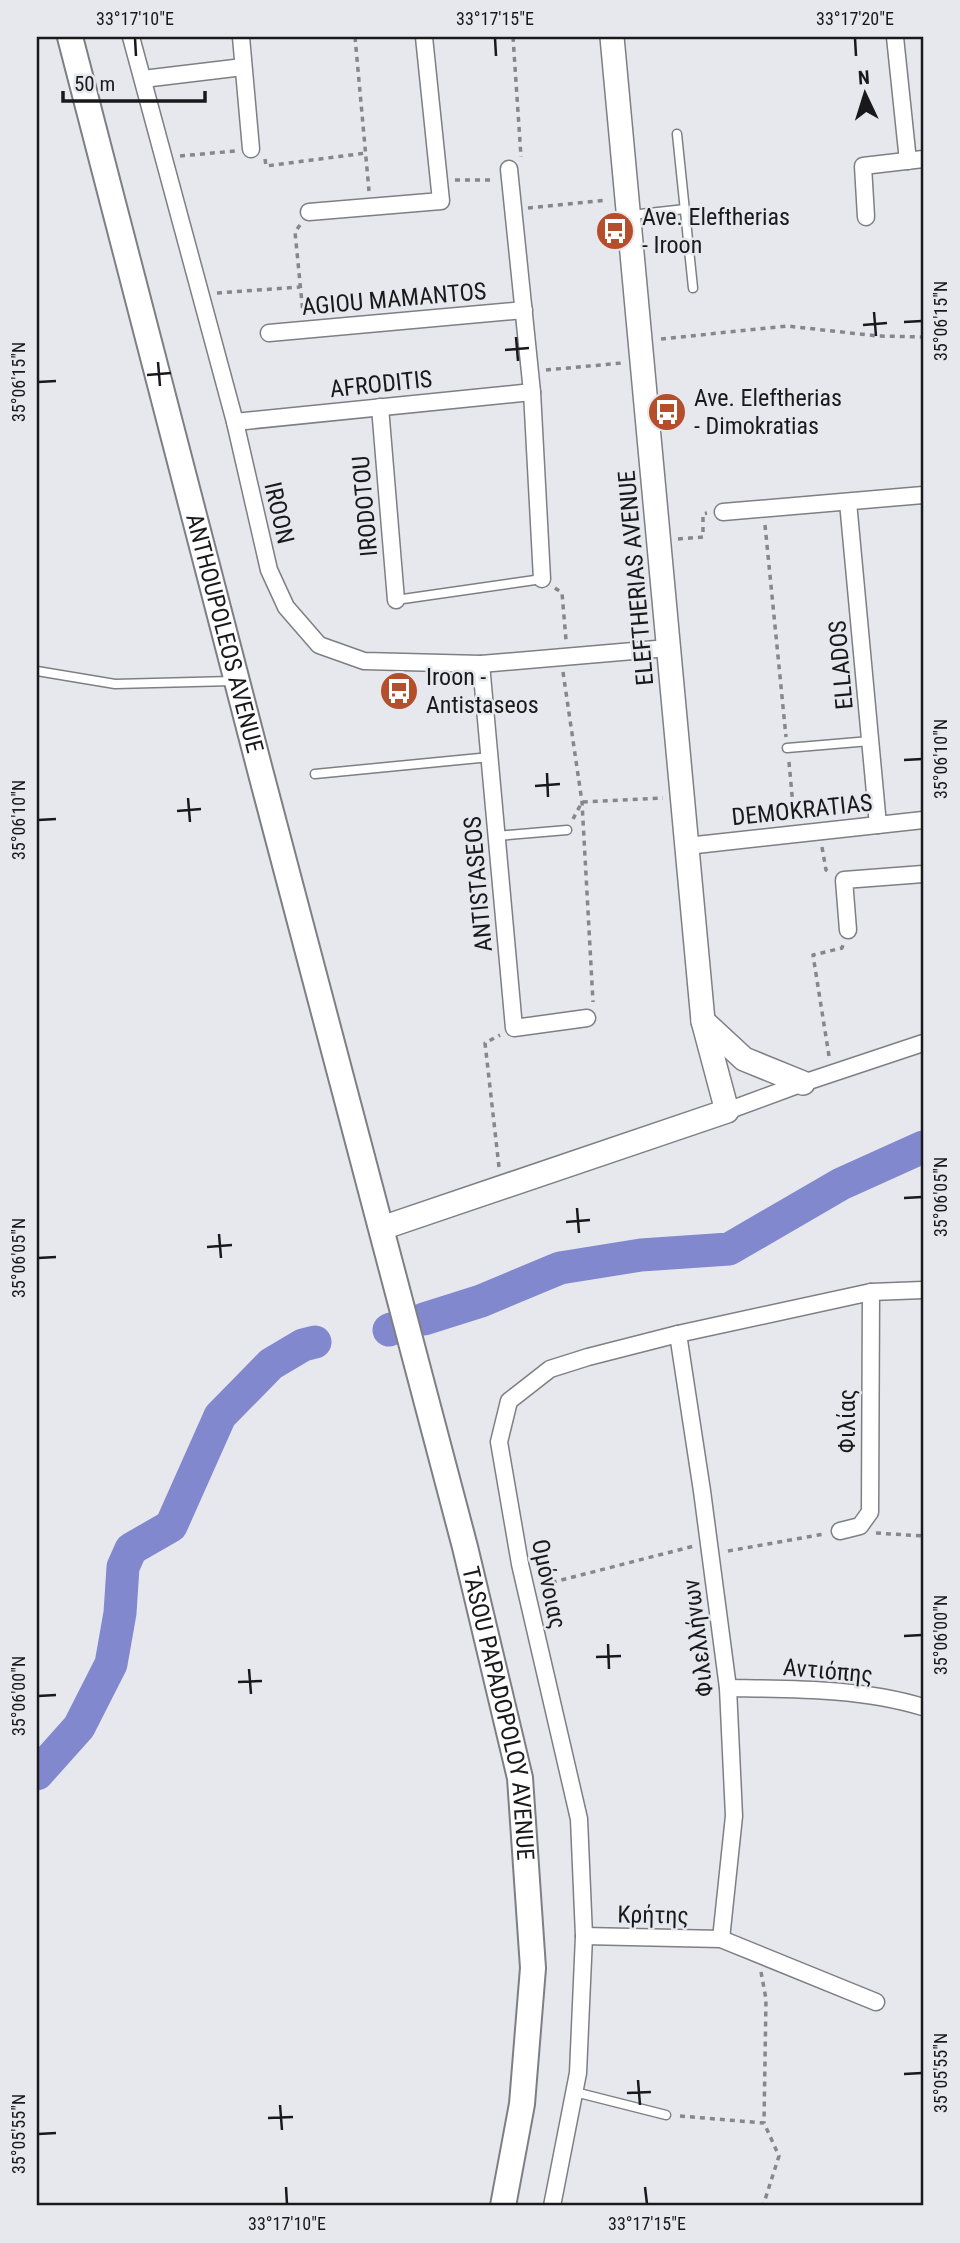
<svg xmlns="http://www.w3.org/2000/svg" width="960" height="2243" viewBox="0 0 960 2243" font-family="'Roboto Condensed',sans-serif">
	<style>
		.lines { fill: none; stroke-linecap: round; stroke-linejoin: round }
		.river { stroke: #8188ce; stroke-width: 33 }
		.lane-casing { stroke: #7e7f83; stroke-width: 11 }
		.street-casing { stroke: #7e7f83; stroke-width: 19 }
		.secondary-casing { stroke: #7e7f83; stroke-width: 26 }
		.primary-casing { stroke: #7e7f83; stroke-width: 28 }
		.path { stroke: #87878b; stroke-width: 3.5; stroke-dasharray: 5 5; stroke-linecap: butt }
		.lane { stroke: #fff; stroke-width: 8 }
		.street { stroke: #fff; stroke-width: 16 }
		.secondary { stroke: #fff; stroke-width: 23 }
		.primary { stroke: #fff; stroke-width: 24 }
		.ticks { fill: none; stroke: #19191b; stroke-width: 2.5 }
		.labels { text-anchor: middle; stroke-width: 5; stroke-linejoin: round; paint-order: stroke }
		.poi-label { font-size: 24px; fill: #19191b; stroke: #e7e8ed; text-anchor: start }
		.street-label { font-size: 24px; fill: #19191b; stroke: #e7e8ed }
		.neatline { fill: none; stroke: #19191b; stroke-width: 2.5 }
		.ticks-label { font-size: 18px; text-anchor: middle; fill: #19191b }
	</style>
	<rect width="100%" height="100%" fill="#e7e8ed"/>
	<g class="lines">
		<g class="river">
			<polyline points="424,1319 481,1301 560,1268 641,1255 729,1249 841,1184 923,1147"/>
			<polyline points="389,1330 391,1329"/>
			<polyline points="37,1774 79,1727 111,1664 120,1613 123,1567 131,1549 171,1526 220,1416 271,1364 303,1345 315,1342"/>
		</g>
		<defs>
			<g id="lane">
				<polyline points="677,134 693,288"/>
				<polyline points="631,215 685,209"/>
				<polyline points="396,600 542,579"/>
				<polyline points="37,671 115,684 232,681"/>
				<polyline points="787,748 870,741"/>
				<polyline points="315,774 490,757"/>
				<polyline points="497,836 567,830"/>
				<polyline points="575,2092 666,2115"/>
			</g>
			<g id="street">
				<polyline points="131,37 235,422 269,570 286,607 319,645 364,661 481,664 668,648"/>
				<polyline points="241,37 251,149"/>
				<polyline points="895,37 908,161"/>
				<polyline points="143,79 243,67"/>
				<polyline points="509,169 532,392 542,579"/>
				<polyline points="309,212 441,201 424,37"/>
				<polyline points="866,217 863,166 923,159"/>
				<polyline points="269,333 524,310"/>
				<polyline points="380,407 396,600"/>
				<polyline points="235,422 532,392"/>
				<polyline points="848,502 878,825"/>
				<polyline points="723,512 923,495"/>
				<polyline points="481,664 514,1028 587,1018"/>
				<polyline points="687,846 923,820"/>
				<polyline points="848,930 844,880 923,874"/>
				<polyline points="727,1111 803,1083 923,1043"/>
				<polyline points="678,1334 702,1491 728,1688 734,1816 721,1939"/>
				<polyline points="840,1531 860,1526 870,1512 871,1292"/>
				<path d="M728 1688C793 1689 861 1688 923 1707"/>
				<polyline points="584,1936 721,1939 876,2002"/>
				<polyline points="552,2206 578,2073 584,1936 579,1819 520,1564 499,1442 509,1401 550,1369 588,1357 678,1334 871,1292 923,1290"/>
			</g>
			<g id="secondary">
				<polyline points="703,1021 744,1059 803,1083"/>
				<polyline points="382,1228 727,1111 703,1021 612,37"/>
			</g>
			<g id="primary">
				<path id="s1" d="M70 37 260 770 465 1547 520 1778 533 1968 522 2104 503 2206"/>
			</g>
		</defs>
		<use href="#lane" class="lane-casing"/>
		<use href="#street" class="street-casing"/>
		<use href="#secondary" class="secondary-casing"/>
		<use href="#primary" class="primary-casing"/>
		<g class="path">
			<polyline points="355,37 369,191"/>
			<polyline points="513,37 521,157"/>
			<polyline points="180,156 235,151"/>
			<polyline points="265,159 266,166 366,153"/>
			<polyline points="455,180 493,180"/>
			<polyline points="528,208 607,200"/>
			<polyline points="300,225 295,232 303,313"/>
			<polyline points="217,293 300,287"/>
			<polyline points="661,339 787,326 878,336 923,337"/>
			<polyline points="546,370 622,363"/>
			<polyline points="765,525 786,737"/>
			<polyline points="678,539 703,537 703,514 707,513"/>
			<polyline points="555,588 562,593 566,640"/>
			<polyline points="563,672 582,802 593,1002"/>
			<polyline points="789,762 794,817"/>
			<polyline points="573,819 582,802 663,798"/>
			<polyline points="822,847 826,870 829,872"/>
			<polyline points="829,1056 813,955 842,948 843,945"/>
			<polyline points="499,1167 485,1043 500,1035"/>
			<polyline points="876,1533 923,1536"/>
			<polyline points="728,1551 824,1534"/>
			<polyline points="542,1585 694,1546"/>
			<polyline points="761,1972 766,1999 764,2123"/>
			<polyline points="680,2116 764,2123 779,2156 763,2206"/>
		</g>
		<use href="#lane" class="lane"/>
		<use href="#street" class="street"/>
		<use href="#secondary" class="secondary"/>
		<use href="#primary" class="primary"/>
	</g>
	<path class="ticks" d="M135 38 136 56M495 38 496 56M855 38 856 56M874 312 876 336M904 322 922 321M863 325 887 323M516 337 518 361M505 350 529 348M158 362 160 386M147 375 171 373M38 382 56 381M904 760 922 759M547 773 548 797M535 786 560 784M188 798 190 822M177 811 201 809M38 820 56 819M904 1198 922 1197M577 1208 579 1233M566 1222 590 1220M219 1234 221 1258M207 1247 232 1245M38 1258 56 1257M904 1636 922 1635M608 1644 609 1669M596 1657 621 1656M249 1669 251 1694M238 1682 262 1681M38 1696 56 1695M904 2074 922 2073M638 2080 640 2105M627 2093 651 2092M280 2105 282 2130M268 2118 293 2117M38 2134 56 2133M286 2187 287 2204M645 2187 647 2204"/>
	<defs>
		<symbol id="bus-disc" viewBox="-11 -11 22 22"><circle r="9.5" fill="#b54e2a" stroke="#e7e8ed"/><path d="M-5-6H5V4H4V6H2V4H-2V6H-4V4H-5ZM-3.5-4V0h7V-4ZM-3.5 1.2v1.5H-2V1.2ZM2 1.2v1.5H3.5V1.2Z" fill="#fff"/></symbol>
	</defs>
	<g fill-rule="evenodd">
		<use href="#bus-disc" x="593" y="209" width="44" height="44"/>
		<use href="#bus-disc" x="645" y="390" width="44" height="44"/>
		<use href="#bus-disc" x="377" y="669" width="44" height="44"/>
	</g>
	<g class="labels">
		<g class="poi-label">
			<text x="642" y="225">Ave. Eleftherias<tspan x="642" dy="28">- Iroon</tspan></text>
			<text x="694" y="406">Ave. Eleftherias<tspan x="694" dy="28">- Dimokratias</tspan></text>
			<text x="426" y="685">Iroon -<tspan x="426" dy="28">Antistaseos</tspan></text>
		</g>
		<g class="street-label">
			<text transform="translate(394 299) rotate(-5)" y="8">AGIOU MAMANTOS</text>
			<text transform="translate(381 384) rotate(-6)" y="8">AFRODITIS</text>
			<text transform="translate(365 506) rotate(-95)" y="8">IRODOTOU</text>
			<text transform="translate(279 513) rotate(77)" y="8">IROON</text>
			<text transform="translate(636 578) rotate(-95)" y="8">ELEFTHERIAS AVENUE</text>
			<text dy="8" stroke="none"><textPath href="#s1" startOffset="616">ANTHOUPOLEOS AVENUE</textPath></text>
			<text transform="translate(841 665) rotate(-95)" y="8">ELLADOS</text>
			<text transform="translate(802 810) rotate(-6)" y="8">DEMOKRATIAS</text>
			<text transform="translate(478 884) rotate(-95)" y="8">ANTISTASEOS</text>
			<text transform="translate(847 1421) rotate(-90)" y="8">Φιλίας</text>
			<text transform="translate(549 1584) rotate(78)" y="8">Ομόνοιας</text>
			<text transform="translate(698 1638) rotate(-97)" y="8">Φιλελλήνων</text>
			<text transform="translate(828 1671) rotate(5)" y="8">Αντιόπης</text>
			<text dy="8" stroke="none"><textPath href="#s1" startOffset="1731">TASOU PAPADOPOLOY AVENUE</textPath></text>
			<text transform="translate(653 1915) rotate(1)" y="8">Κρήτης</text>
		</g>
	</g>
	<rect width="960" height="2243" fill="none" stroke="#e7e8ed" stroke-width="77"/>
	<g transform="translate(865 94) rotate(356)" stroke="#e7e8ed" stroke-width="5" paint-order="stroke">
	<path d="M0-5L12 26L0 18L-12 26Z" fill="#19191b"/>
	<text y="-10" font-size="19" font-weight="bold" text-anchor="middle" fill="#19191b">N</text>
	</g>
	<path d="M63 91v10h142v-10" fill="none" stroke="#19191b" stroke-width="3.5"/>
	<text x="74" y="91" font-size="21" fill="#19191b" stroke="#e7e8ed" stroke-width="5" paint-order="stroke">50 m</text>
	<rect x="38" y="38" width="884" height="2166" class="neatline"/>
	<g class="ticks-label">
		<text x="135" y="25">33°17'10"E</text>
		<text x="495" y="25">33°17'15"E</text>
		<text x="855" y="25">33°17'20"E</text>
		<text transform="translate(941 321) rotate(-90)" y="6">35°06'15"N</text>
		<text transform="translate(19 382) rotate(-90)" y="6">35°06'15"N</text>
		<text transform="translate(941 759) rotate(-90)" y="6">35°06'10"N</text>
		<text transform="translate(19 820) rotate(-90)" y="6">35°06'10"N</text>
		<text transform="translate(941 1197) rotate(-90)" y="6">35°06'05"N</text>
		<text transform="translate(19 1258) rotate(-90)" y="6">35°06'05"N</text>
		<text transform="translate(941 1635) rotate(-90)" y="6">35°06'00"N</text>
		<text transform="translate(19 1696) rotate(-90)" y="6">35°06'00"N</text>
		<text transform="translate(941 2073) rotate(-90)" y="6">35°05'55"N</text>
		<text transform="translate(19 2134) rotate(-90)" y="6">35°05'55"N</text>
		<text x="287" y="2230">33°17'10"E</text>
		<text x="647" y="2230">33°17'15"E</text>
	</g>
</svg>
